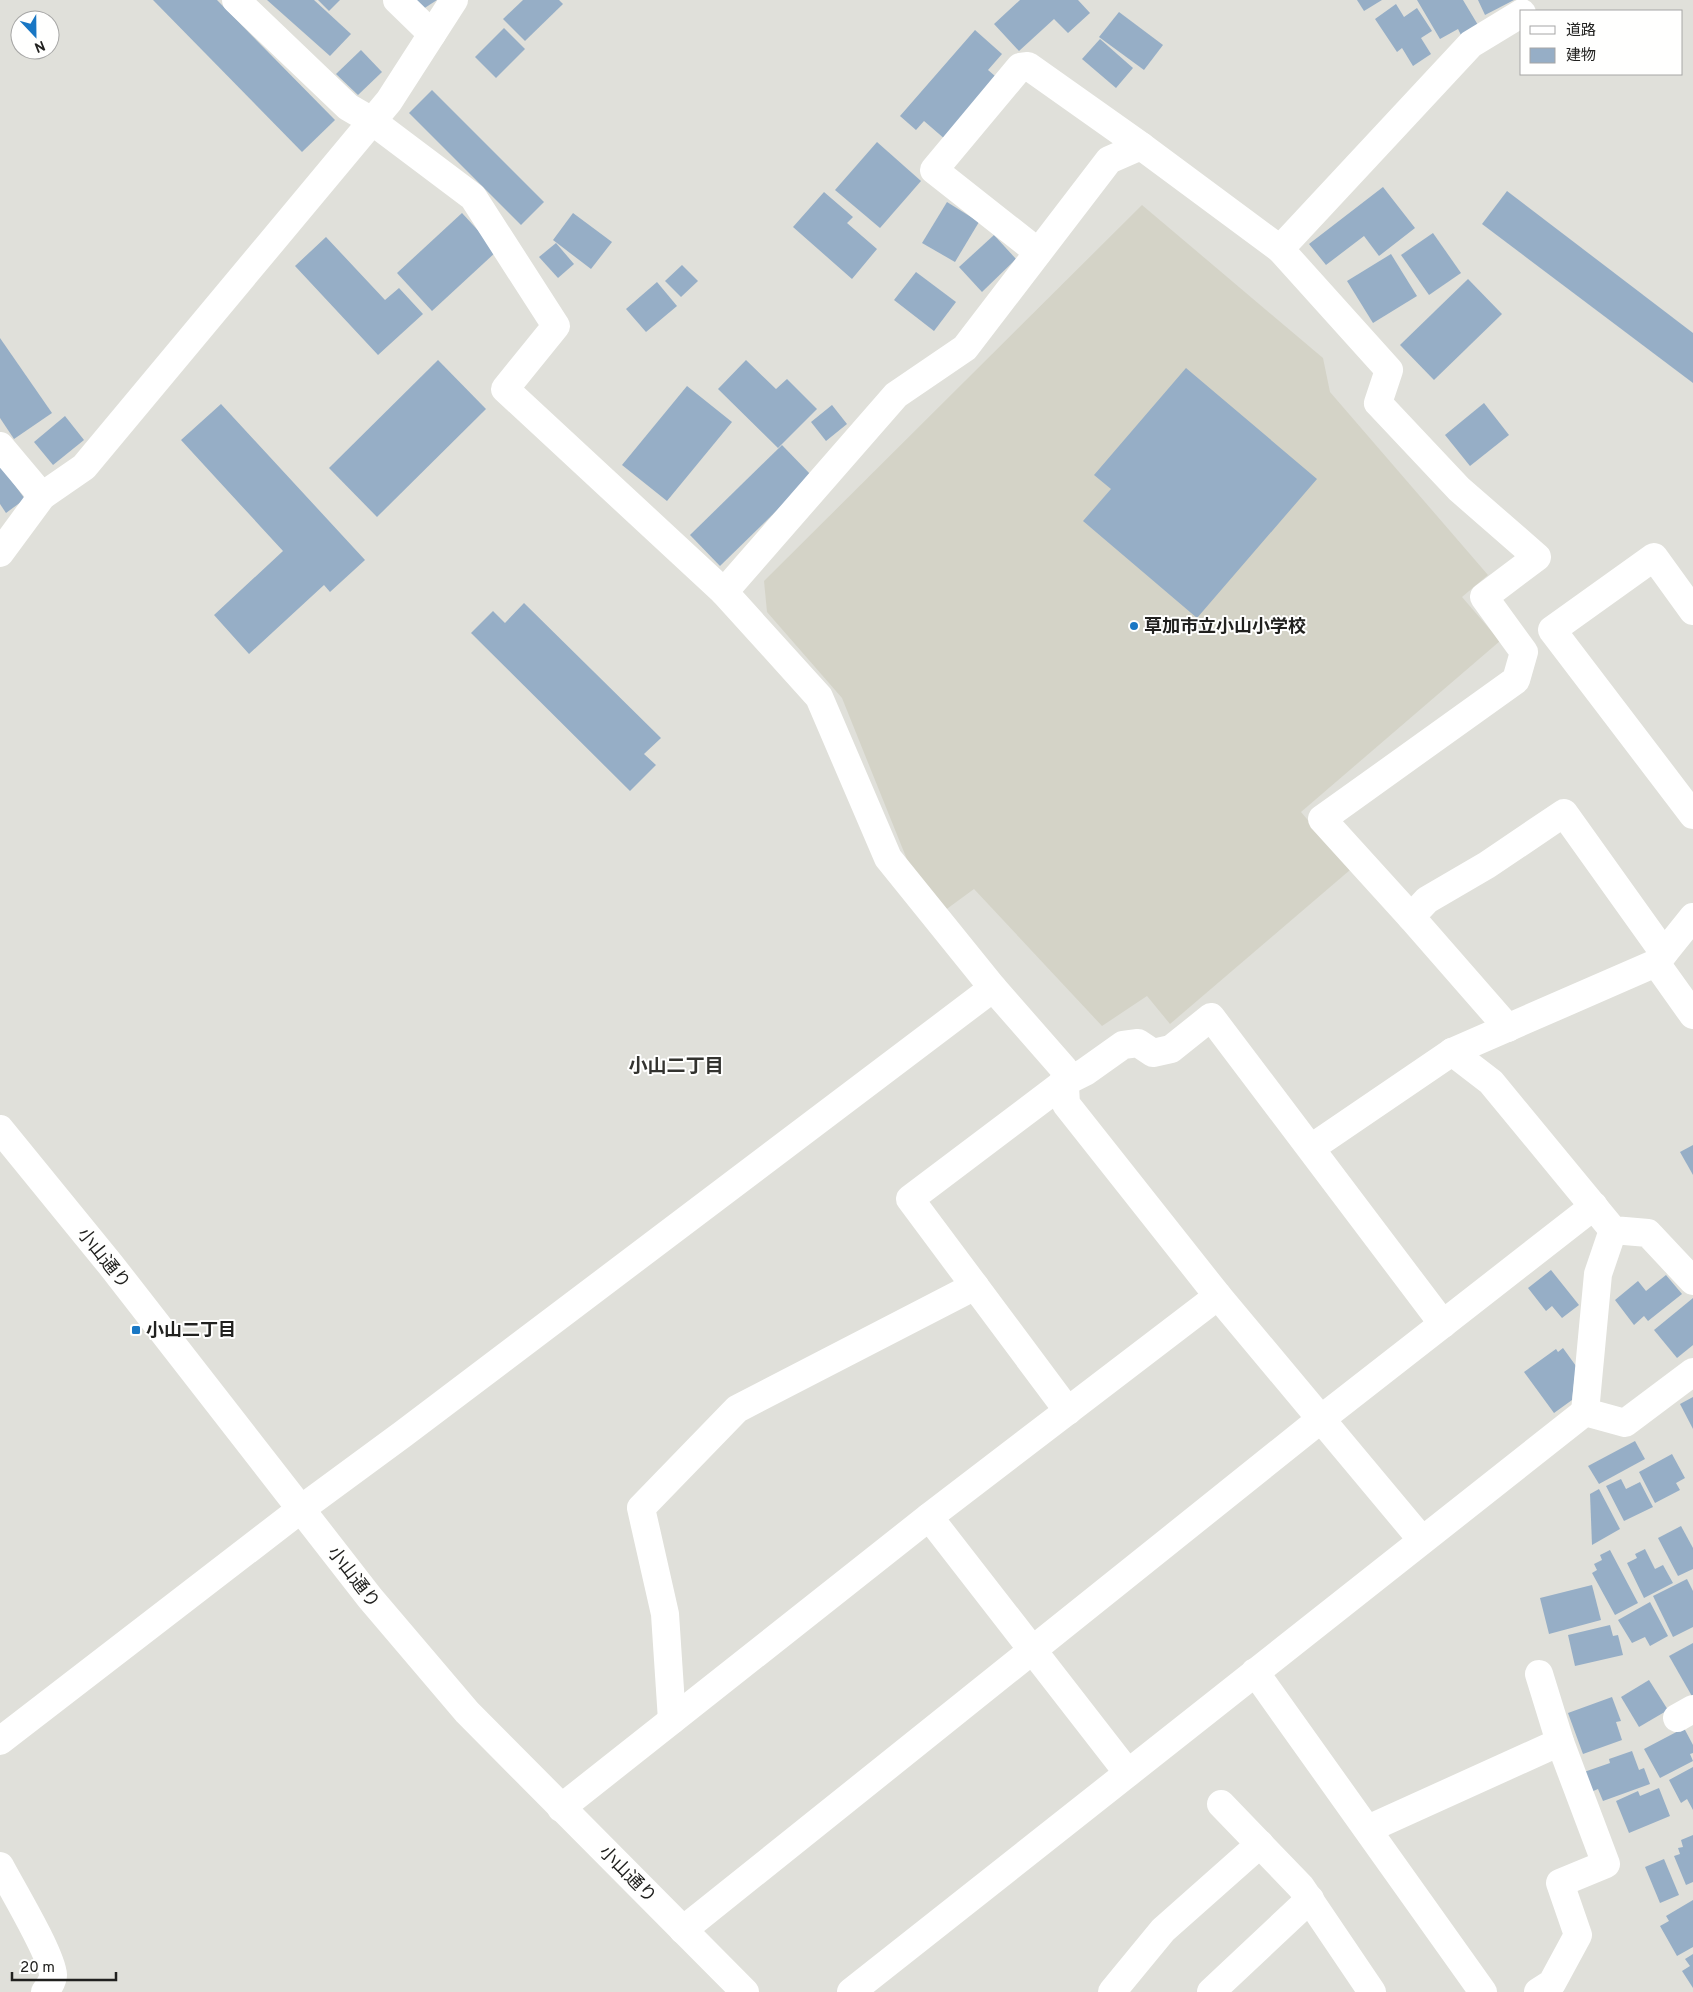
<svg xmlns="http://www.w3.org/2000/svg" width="1693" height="1992" viewBox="0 0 1693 1992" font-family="Overpass,'Noto Sans JP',sans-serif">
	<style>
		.built { fill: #d4d3c7 }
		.building { fill: #96aec6 }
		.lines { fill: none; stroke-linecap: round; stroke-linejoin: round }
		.minor { stroke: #fff; stroke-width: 28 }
		.tertiary { stroke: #fff; stroke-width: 28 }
		.poi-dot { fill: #1977c4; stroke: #fffffe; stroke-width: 2 }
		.labels { text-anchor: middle; stroke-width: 4; stroke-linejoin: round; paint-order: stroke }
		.poi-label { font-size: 18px; font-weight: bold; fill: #21211f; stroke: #fffffe; text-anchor: start }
		.street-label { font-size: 18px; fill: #21211f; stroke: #fffffe }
		.neighbourhood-label { font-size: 19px; font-weight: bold; fill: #33332f; stroke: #fffffe }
	</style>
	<rect width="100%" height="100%" fill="#e0e0da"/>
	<polygon class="built" points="1142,205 1323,358 1330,392 1488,575 1462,597 1500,641 1301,812 1350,870 1170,1024 1147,996 1102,1026 974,889 944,911 908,862 842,698 767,612 764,581"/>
	<g class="building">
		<polygon points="153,0 217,0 335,120 302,152"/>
		<polygon points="267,0 314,0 351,34 330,56"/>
		<polygon points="318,0 340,0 329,11"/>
		<polygon points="413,0 437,0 420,11"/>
		<polygon points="523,0 559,0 563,4 525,41 503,19"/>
		<polygon points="1020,0 1078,0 1090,13 1068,33 1054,19 1019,51 994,24"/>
		<polygon points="1357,0 1382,0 1364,11"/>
		<polygon points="1417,0 1463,0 1478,25 1461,35 1458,29 1440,39"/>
		<polygon points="1478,0 1514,0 1485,15"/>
		<polygon points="1396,4 1404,17 1417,8 1432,31 1421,38 1431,54 1413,66 1402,48 1397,52 1375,19"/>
		<polygon points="1119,12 1163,45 1144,70 1099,37"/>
		<polygon points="504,28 525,49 496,78 475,57"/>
		<polygon points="975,30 1002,54 988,70 1002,82 946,140 924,121 916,130 900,116"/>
		<polygon points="1100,39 1133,68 1116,88 1082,59"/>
		<polygon points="361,50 382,72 358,95 336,74"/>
		<polygon points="432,90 544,202 521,225 409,113"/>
		<polygon points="877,142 921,181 880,228 835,190"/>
		<polygon points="1383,187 1415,228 1379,256 1364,236 1326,265 1309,244"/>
		<polygon points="1507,191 1693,333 1693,383 1482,224"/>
		<polygon points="824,192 853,217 847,223 877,249 852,279 793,227"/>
		<polygon points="947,202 979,222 955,262 922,243"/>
		<polygon points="462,213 497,251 432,311 397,273"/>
		<polygon points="573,213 612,242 591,269 553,240"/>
		<polygon points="1433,233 1461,273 1429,295 1401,255"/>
		<polygon points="994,235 1016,259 982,292 959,267"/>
		<polygon points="326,237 385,300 399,288 423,314 378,355 295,266"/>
		<polygon points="556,243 574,264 558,278 539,257"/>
		<polygon points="1391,254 1417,296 1373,323 1347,281"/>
		<polygon points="682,265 698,281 681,297 665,281"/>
		<polygon points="916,272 956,302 934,331 894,300"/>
		<polygon points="1468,279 1502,314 1434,380 1400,345"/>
		<polygon points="657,282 677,306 646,332 626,309"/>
		<polygon points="0,338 52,413 14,439 0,418"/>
		<polygon points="438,360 486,409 377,517 329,468"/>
		<polygon points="746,360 776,389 787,379 817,409 778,448 718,389"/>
		<polygon points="1186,368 1317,479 1197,618 1083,521 1111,489 1094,475"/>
		<polygon points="687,386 732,422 667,501 622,465"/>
		<polygon points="1484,403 1509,435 1470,466 1445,435"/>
		<polygon points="221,404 365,560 330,592 324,585 249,654 214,615 283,551 181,440"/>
		<polygon points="832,405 847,424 826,441 811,422"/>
		<polygon points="65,416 84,440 53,465 34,442"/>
		<polygon points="782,445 812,476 720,566 690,535"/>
		<polygon points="0,465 25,499 6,513 0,504"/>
		<polygon points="524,603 661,738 644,754 656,765 630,791 471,633 493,611 505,623"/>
		<polygon points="1693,1145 1693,1175 1680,1152"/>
		<polygon points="1551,1270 1579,1305 1562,1318 1552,1306 1546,1311 1528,1288"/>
		<polygon points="1666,1275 1682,1294 1648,1321 1644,1316 1634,1325 1615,1300 1638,1281 1646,1291"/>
		<polygon points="1693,1298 1693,1345 1677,1358 1654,1330"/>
		<polygon points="1563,1348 1576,1366 1572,1400 1554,1413 1524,1372 1556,1349 1558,1352"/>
		<polygon points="1693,1397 1693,1429 1680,1404"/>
		<polygon points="1635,1441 1645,1459 1599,1484 1588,1466"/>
		<polygon points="1672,1454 1685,1478 1676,1483 1680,1490 1655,1503 1639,1472"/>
		<polygon points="1621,1479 1626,1489 1640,1482 1653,1507 1624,1521 1606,1486"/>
		<polygon points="1599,1489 1620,1529 1592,1545 1590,1494"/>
		<polygon points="1681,1526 1693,1548 1693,1569 1678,1576 1658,1538"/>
		<polygon points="1645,1549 1655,1569 1663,1565 1673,1583 1644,1598 1627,1563 1637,1558 1635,1554"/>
		<polygon points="1610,1550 1638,1603 1615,1615 1592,1573 1597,1570 1594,1564 1602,1560 1600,1555"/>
		<polygon points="1687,1579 1693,1591 1693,1627 1673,1637 1653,1596"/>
		<polygon points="1592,1585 1601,1620 1549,1634 1540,1598"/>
		<polygon points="1650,1602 1668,1636 1650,1646 1645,1637 1632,1643 1618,1620"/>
		<polygon points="1610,1625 1613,1636 1618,1635 1623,1655 1575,1666 1568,1635"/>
		<polygon points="1693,1643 1693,1698 1669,1656"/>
		<polygon points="1649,1680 1668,1710 1639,1727 1621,1697"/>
		<polygon points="1612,1697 1621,1721 1616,1722 1622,1740 1583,1754 1568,1713"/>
		<polygon points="1684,1728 1693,1745 1693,1753 1690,1754 1693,1761 1660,1778 1644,1749"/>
		<polygon points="1632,1751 1639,1770 1644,1768 1650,1784 1603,1801 1598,1789 1591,1792 1584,1772 1610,1763 1609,1759"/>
		<polygon points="1693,1767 1693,1810 1687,1799 1681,1803 1669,1780"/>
		<polygon points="1659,1788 1670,1816 1629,1833 1616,1801 1638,1791 1640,1796"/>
		<polygon points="1693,1835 1693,1882 1686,1885 1674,1856 1680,1854 1678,1848 1683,1847 1681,1840"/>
		<polygon points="1664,1859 1679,1895 1660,1903 1645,1867"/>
		<polygon points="1693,1900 1693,1947 1677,1956 1660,1926 1669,1921 1666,1916"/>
		<polygon points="1693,1954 1693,1988 1682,1971 1690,1966 1685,1959"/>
	</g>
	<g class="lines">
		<g class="minor">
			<polyline points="236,0 348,107 372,121 473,197 556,326 505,389 724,592 819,697 888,858 993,988 1064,1069 1066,1104 1218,1296 1422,1540"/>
			<polyline points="397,0 432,34"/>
			<polyline points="1280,249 1471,44 1522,13"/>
			<polyline points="1038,252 934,170 1020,67 1028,66 1141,146"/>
			<polyline points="0,446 42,496"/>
			<polyline points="0,553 42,496 84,467 389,101 454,0"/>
			<polyline points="724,592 896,395 965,348 1109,160 1141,146 1280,249 1389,370 1378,403 1459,489 1537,557 1484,597 1524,652 1516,680 1322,819 1411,917"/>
			<polyline points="1693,611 1654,557 1552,630 1693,815"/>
			<polyline points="1656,963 1693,1015"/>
			<polyline points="1508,1028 1411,917 1427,900 1487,865 1564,813 1664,953"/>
			<polyline points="1452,1052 1491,1082 1613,1230 1648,1233 1693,1281"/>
			<polyline points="1311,1148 1452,1052 1656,963 1693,917"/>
			<polyline points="1068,1411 910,1199 1065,1082 1085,1072 1123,1045 1138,1043 1153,1053 1171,1049 1211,1017 1443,1324"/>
			<polyline points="1585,1412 1598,1274 1613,1230"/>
			<polyline points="929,1517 1128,1773"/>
			<polyline points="1255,1672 1483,1992"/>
			<polyline points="1677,1718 1693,1709"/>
			<polyline points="672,1720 665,1614 641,1508 737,1409 975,1286"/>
			<polyline points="0,1741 301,1509 403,1434 993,988"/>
			<polyline points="1221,1804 1301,1887 1372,1992"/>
			<polyline points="561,1808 929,1517 1218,1296"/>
			<polyline points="1368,1829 1560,1742"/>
			<path d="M0 1866C11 1887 52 1955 53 1975 53 1982 48 1987 45 1992"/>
			<polyline points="683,1930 1321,1419 1594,1206"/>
			<polyline points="851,1992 1585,1412 1625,1423 1693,1372"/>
			<polyline points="1112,1992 1163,1930 1260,1844"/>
			<polyline points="1211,1992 1310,1899"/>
			<polyline points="1538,1992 1552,1983 1578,1935 1560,1883 1606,1864 1560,1742 1539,1674"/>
		</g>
		<polyline class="tertiary" points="0,1129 110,1264 370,1598 467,1712 745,1992"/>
	</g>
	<g class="poi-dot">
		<circle cx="1134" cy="626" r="5"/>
		<rect x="131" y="1325" width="10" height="10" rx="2.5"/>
	</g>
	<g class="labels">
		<g class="poi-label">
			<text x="1144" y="632">草加市立小山小学校</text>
			<text x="146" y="1336">小山二丁目</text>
		</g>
		<g class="street-label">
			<text transform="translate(104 1258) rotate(51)" y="6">小山通り</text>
			<text transform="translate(354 1577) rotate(52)" y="6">小山通り</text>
			<text transform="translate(628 1874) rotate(45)" y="6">小山通り</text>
		</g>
		<g class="neighbourhood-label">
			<text x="676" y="1072">小山二丁目</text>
		</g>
	</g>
	<rect x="1520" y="10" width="162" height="65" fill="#fffffe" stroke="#a6a6a5"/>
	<rect x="1530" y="26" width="25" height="8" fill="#ffffff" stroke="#a6a6a5"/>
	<text x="1566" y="35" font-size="15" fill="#21211f">道路</text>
	<rect x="1530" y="48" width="25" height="15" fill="#96aec6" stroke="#a6a6a5"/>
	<text x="1566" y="60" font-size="15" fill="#21211f">建物</text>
	<g transform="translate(35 35) rotate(158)"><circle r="24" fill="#fffffe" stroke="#a6a6a5"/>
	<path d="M0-4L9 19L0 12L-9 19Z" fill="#1977c4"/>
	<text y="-8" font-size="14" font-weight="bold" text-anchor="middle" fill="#21211f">N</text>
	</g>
	<path d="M12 1972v8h104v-8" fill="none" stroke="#21211f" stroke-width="2.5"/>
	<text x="20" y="1972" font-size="15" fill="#21211f" stroke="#fffffe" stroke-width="4" paint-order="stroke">20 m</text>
</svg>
